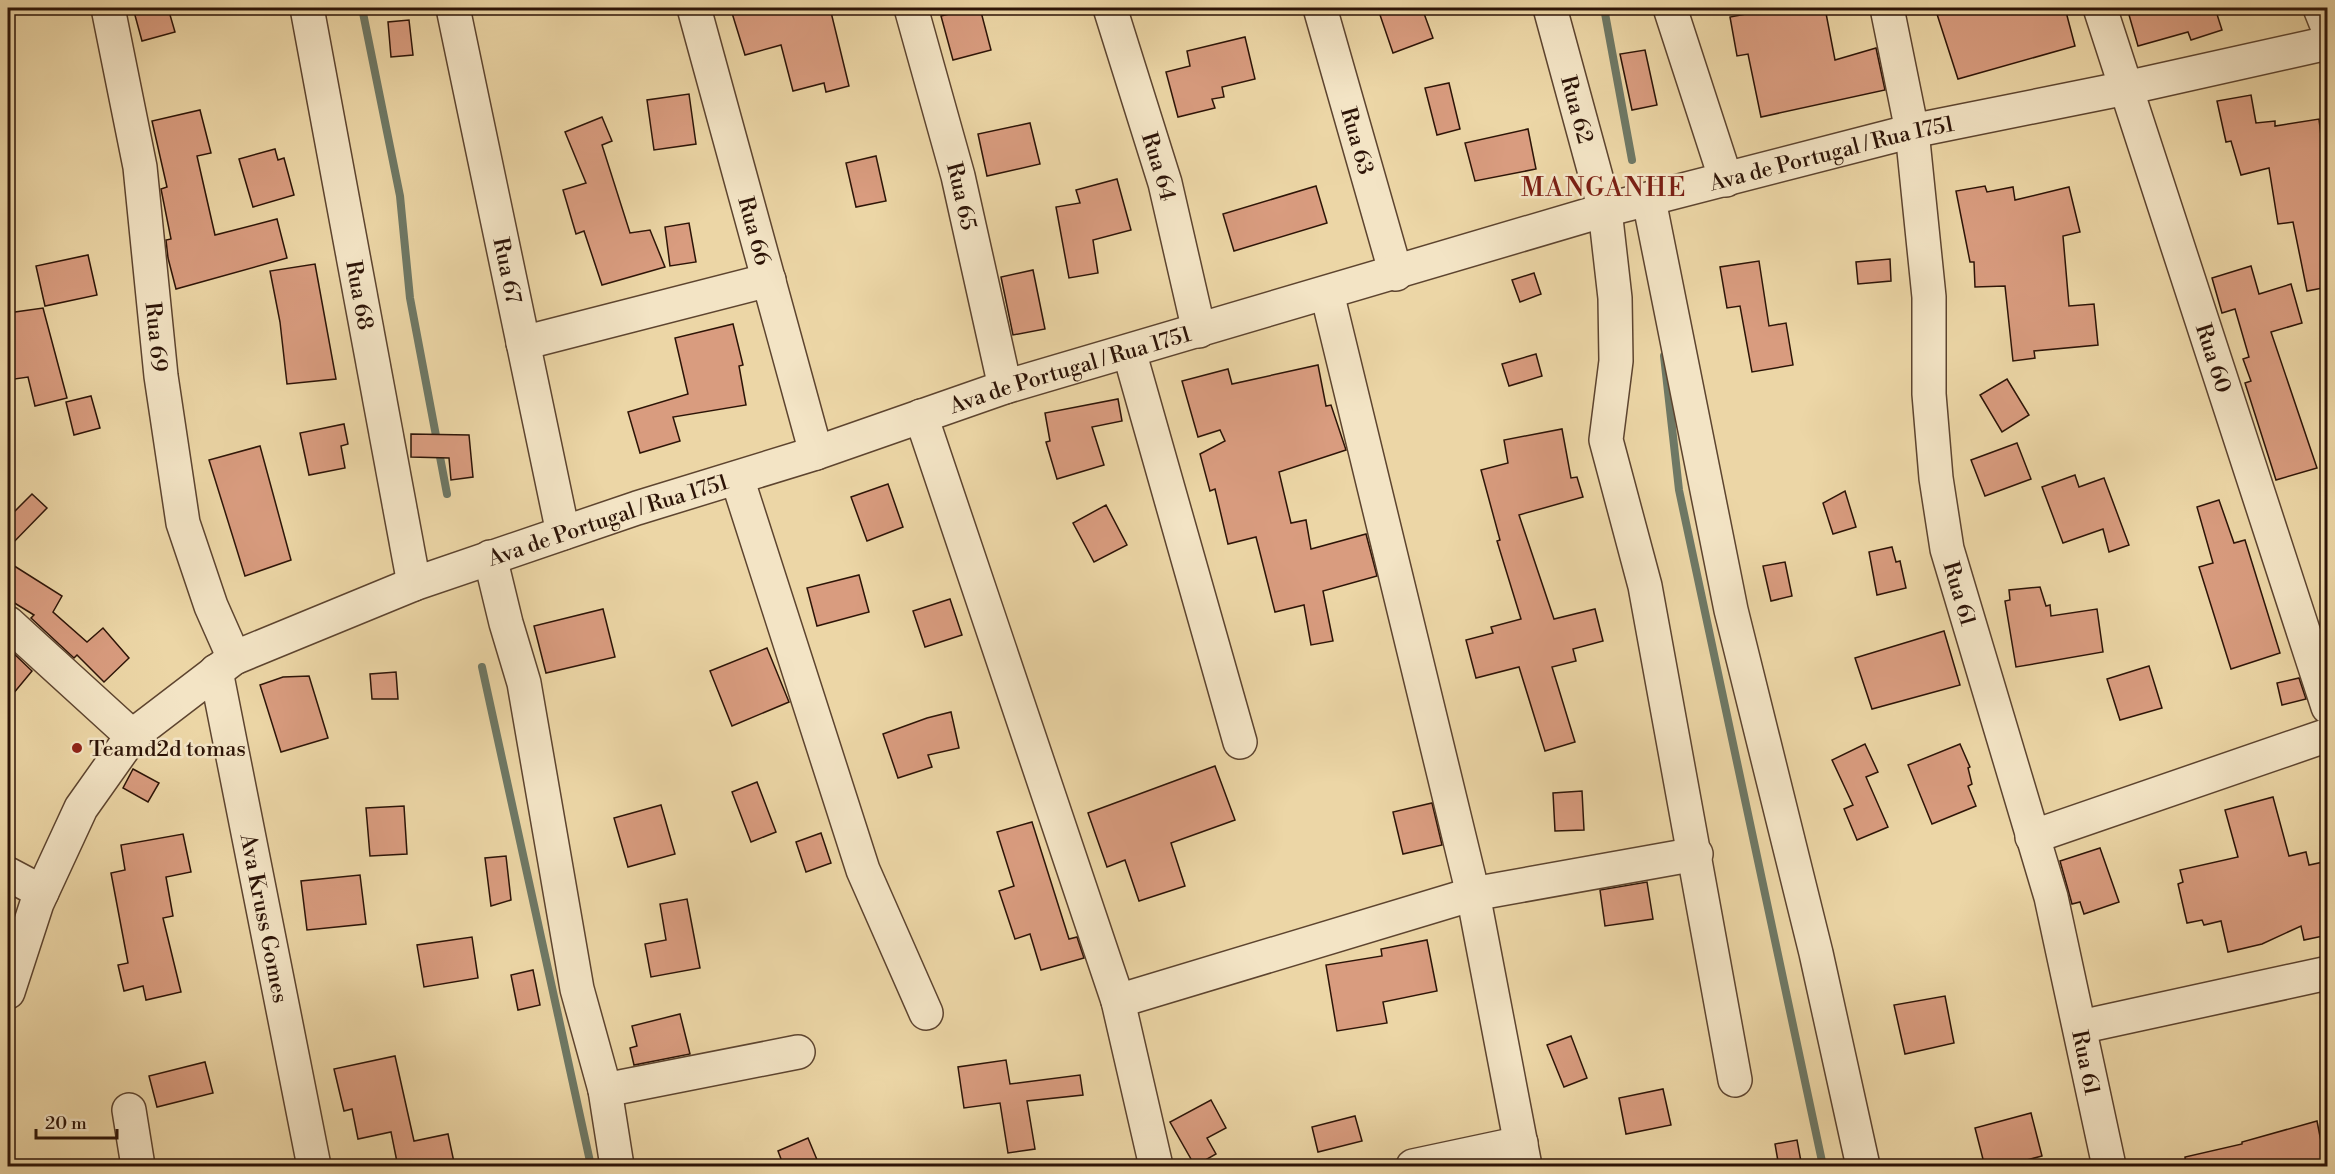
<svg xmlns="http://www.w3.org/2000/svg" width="2335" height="1174" viewBox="0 0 2335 1174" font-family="'Libre Bodoni',serif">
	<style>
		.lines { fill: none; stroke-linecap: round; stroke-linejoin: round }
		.stream { stroke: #6e7865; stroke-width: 8 }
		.building { fill: #d99c7f; stroke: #2d1407; stroke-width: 1.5 }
		.minor-casing { stroke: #5d442f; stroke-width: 36 }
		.minor { stroke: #f3e4c5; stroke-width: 33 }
		.poi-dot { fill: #8f2418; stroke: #f3e4c5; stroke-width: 2 }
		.labels { text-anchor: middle; stroke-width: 5; stroke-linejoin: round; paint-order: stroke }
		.street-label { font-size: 22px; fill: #2d1407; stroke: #f3e4c5 }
		.poi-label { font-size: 22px; fill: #2d1407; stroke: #f3e4c5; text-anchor: start }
		.quarter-label { font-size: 26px; letter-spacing: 1.5px; fill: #7a1f14; stroke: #f3e4c5 }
	</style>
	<rect width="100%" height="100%" fill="#ecd6a6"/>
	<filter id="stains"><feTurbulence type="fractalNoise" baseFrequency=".00333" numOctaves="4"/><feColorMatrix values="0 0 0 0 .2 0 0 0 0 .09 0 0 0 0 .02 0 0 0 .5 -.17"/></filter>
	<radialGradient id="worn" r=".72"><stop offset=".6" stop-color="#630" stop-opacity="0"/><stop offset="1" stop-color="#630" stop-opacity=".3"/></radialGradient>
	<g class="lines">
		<g class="stream">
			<polyline points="362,8 400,196 410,298 447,494"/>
			<polyline points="1604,8 1632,160"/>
			<polyline points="1664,356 1679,490 1823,1166"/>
			<polyline points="482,667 591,1166"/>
		</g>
	</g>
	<g class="building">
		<polygon points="133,8 168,8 175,32 142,41"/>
		<polygon points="750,8 830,8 849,86 826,92 824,83 793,91 781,45 745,55 732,13"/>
		<polygon points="973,8 980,8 991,50 953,60 941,16"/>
		<polygon points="1392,8 1422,8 1433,38 1393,53 1379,12"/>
		<polygon points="1778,8 1825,8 1835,60 1876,48 1885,90 1761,117 1748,54 1737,56 1730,17"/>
		<polygon points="1935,8 2065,8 2075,46 1958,79"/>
		<polygon points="2127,8 2215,8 2222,30 2191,40 2188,32 2138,46"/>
		<polygon points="409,20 413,55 391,57 388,22"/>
		<polygon points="1245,37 1255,79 1222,87 1224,97 1212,99 1215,108 1178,117 1166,72 1190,66 1187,51"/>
		<polygon points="1645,50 1657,105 1632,110 1620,54"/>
		<polygon points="1449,83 1460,129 1437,135 1425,88"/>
		<polygon points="689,94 696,144 654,150 647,100"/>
		<polygon points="2251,95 2256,123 2275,121 2275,126 2319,119 2328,195 2328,287 2307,291 2293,222 2278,224 2269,168 2241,175 2231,141 2226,142 2217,101"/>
		<polygon points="200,110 211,153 197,156 215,235 277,219 287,258 176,289 168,258 166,240 171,239 161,189 167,187 152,121"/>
		<polygon points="602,117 612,141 602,145 630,233 650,230 665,267 602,285 584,231 576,234 563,190 586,183 565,132"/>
		<polygon points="1030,123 1040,164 987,176 978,134"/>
		<polygon points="1528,129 1536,169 1475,181 1465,143"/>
		<polygon points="275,149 278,160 284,158 294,195 253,207 239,159"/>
		<polygon points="876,156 886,201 856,207 846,163"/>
		<polygon points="1117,179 1131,230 1093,240 1098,273 1069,278 1056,207 1080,203 1076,190"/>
		<polygon points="1316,186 1327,223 1234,251 1223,214"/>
		<polygon points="1985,186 1987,192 2013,187 2015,200 2069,187 2080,232 2063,236 2069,306 2094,304 2098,345 2034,351 2035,358 2013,361 2005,286 1975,287 1974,262 1970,262 1956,191"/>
		<polygon points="689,223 696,262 670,266 665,227"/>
		<polygon points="88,255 97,295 45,306 36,266"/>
		<polygon points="1890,259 1891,281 1858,284 1856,262"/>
		<polygon points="1759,261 1769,326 1786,323 1793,365 1752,372 1740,306 1727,308 1720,267"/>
		<polygon points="315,264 336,379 287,384 280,322 270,271"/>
		<polygon points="2251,266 2259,294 2291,284 2302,323 2271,332 2317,468 2276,480 2245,383 2251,381 2243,359 2249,357 2235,309 2222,313 2212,278"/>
		<polygon points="1033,270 1045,329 1013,335 1001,277"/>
		<polygon points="1534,273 1541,294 1520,302 1512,280"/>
		<polygon points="43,308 67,398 35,406 28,377 8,380 8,313"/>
		<polygon points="733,324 743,365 739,366 746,405 673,417 680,441 640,453 628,412 688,394 675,338"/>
		<polygon points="1536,354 1542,376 1509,386 1502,364"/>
		<polygon points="1318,365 1326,406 1331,405 1346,450 1279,472 1291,523 1306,520 1311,549 1366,534 1377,576 1323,591 1333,641 1311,645 1304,605 1275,612 1256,537 1228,544 1215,489 1210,491 1200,454 1225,441 1220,430 1198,437 1182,381 1228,369 1232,384"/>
		<polygon points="2007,379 2029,415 2002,432 1980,395"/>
		<polygon points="91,396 100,428 74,435 66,402"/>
		<polygon points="1118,399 1122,421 1092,427 1104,465 1057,479 1046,442 1050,441 1045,413"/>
		<polygon points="344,424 348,444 341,446 345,468 309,475 300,433"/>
		<polygon points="1562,429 1571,478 1577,477 1583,497 1519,515 1554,619 1595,609 1603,641 1573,649 1576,661 1552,667 1575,742 1545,751 1519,667 1476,678 1466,640 1493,633 1491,627 1521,619 1497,541 1500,540 1481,470 1508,463 1504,440"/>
		<polygon points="411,434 469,435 473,477 451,480 449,458 411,457"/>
		<polygon points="2017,443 2031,479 1985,496 1971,460"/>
		<polygon points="260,446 291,560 245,576 209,460"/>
		<polygon points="2075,475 2079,487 2104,478 2129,545 2109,552 2103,529 2063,543 2042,487"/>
		<polygon points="888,484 903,527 867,541 851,497"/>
		<polygon points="1845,491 1856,527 1833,534 1823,503"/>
		<polygon points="32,494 47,508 8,548 8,518"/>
		<polygon points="2219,500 2234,543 2245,540 2280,653 2231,669 2199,567 2213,563 2197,507"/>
		<polygon points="1106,505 1127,545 1094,562 1073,523"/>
		<polygon points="1892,547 1896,562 1900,561 1906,588 1877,595 1869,552"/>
		<polygon points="8,562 62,596 53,612 87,642 103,628 129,658 104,682 77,655 74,658 31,618 34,615 8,599"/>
		<polygon points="1785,562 1792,596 1771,601 1763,566"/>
		<polygon points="859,575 869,612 817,626 807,588"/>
		<polygon points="2040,587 2046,606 2050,605 2051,616 2097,609 2103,652 2016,667 2005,601 2010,600 2009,590"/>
		<polygon points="950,599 962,635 925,647 913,611"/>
		<polygon points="603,609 615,657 546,673 534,626"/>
		<polygon points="1944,631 1960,685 1872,709 1855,658"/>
		<polygon points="8,648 32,671 8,700"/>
		<polygon points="767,648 789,702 732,726 710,671"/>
		<polygon points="2149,666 2162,708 2120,720 2107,679"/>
		<polygon points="396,672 398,699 372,699 370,674"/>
		<polygon points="309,676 328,738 281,752 260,685 283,677"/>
		<polygon points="2299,678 2306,699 2282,705 2277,683"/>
		<polygon points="951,712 959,748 928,755 932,767 898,778 883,734 927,718"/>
		<polygon points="1865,744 1878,772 1866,777 1888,827 1857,840 1844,809 1853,805 1832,760"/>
		<polygon points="1960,744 1970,767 1968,768 1972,784 1968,786 1976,806 1932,824 1908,765"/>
		<polygon points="1215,766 1235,820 1171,843 1185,886 1139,901 1125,860 1107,867 1088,813"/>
		<polygon points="133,769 159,783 148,802 123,788"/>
		<polygon points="757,782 776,832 751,842 732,792"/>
		<polygon points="1582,791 1584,830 1555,831 1553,793"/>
		<polygon points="2273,797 2289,856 2306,852 2309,865 2328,861 2328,935 2304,940 2301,926 2262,944 2228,952 2221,921 2204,925 2202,920 2187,923 2178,884 2183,882 2180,870 2238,857 2225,810"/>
		<polygon points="1432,803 1442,845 1403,854 1393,812"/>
		<polygon points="661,805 675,854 628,867 614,818"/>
		<polygon points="404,806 407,854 370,856 366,808"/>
		<polygon points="1032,822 1069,939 1077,937 1084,958 1041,970 1030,934 1015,939 999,891 1014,886 997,832"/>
		<polygon points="821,833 831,863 806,872 796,842"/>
		<polygon points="183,834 191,872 166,877 173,916 163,918 181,992 146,1000 143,986 124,991 118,965 128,963 111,873 125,870 121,845"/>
		<polygon points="2100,848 2119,902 2084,914 2080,902 2072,904 2060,861"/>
		<polygon points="506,856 511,900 491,906 485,858"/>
		<polygon points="360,875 366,924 307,930 301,881"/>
		<polygon points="1647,882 1653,919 1605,926 1600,890"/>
		<polygon points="687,899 700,968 651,977 645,944 666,940 660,904"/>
		<polygon points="472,937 478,978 424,987 417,945"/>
		<polygon points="1427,940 1437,991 1383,1002 1387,1023 1337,1031 1326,965 1382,956 1381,949"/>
		<polygon points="533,970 540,1005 518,1010 511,975"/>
		<polygon points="1945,996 1954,1043 1905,1054 1894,1005"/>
		<polygon points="680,1014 690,1054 634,1065 630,1048 637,1046 632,1026"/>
		<polygon points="1571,1036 1587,1078 1564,1087 1547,1045"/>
		<polygon points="395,1056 414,1141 448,1134 455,1167 398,1167 391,1132 358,1139 352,1109 344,1111 334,1069"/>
		<polygon points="1006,1060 1010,1084 1080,1075 1083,1095 1027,1101 1035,1149 1008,1153 1000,1103 964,1108 958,1067"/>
		<polygon points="205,1062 213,1093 157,1107 149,1076"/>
		<polygon points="1663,1089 1671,1125 1626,1134 1619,1098"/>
		<polygon points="1211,1100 1226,1128 1207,1138 1216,1154 1195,1166 1170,1122"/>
		<polygon points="2031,1113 2042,1156 2000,1167 1985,1167 1975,1128"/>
		<polygon points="1355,1116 1362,1141 1318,1152 1312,1127"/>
		<polygon points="2317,1121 2326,1167 2186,1167 2185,1157 2242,1144 2242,1142"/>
		<polygon points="808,1138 820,1167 784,1167 778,1151"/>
		<polygon points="1797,1140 1802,1167 1779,1167 1775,1144"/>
	</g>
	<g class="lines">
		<defs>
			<g id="minor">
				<path id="s1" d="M108 8 140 167 161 376 183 523 211 606 234 658"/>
				<path id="s2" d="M307 8 414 584"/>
				<path id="s3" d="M453 8 563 533"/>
				<path id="s4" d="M694 8 816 453"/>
				<path id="s5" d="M911 8 958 176 1005 387"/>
				<path id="s6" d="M1110 8 1165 183 1199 331"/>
				<path id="s7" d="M1320 8 1396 274"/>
				<path id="s8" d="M1550 8 1605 210 1615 298 1616 361 1606 440 1645 586 1735 1080"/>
				<polyline points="1670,8 1726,180"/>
				<path id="s9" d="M1887 8 1912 131 1929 297V394L1936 478 1947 549 2051 897 2109 1166"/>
				<path id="s10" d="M2100 8 2328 707"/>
				<polyline points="2320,8 2328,28"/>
				<polyline points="1649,200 1731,610 1816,953 1863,1166"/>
				<polyline points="1327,293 1473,894 1525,1166"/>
				<polyline points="523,343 769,280"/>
				<polyline points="1129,351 1240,742"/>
				<polyline points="921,416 1118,1001 1156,1166"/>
				<polyline points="737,478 863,870 926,1013"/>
				<polyline points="490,557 506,623 524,683 577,989 605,1090 617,1166"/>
				<polyline points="8,623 132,736"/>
				<path id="s11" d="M216 671 314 1166"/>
				<polyline points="2032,837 2328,735"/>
				<polyline points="8,874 42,892"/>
				<path id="s12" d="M8 992 37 903 81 808 132 736 234 658 414 584 637 508 816 453 1005 387 1605 210 1912 131 2126 88 2328 43"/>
				<polyline points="1118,1001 1473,894 1696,854"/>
				<polyline points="2080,1027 2328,973"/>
				<polyline points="605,1090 798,1052"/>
				<polyline points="129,1110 138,1166"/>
				<polyline points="1413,1166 1521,1143"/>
			</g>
		</defs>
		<use href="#minor" class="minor-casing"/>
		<use href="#minor" class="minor"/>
	</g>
	<circle class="poi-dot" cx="77" cy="748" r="6"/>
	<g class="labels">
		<g class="street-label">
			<text dy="8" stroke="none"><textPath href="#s8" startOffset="105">Rua 62</textPath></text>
			<text dy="8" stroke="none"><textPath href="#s7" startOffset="138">Rua 63</textPath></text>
			<text dy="8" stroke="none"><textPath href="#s12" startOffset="2092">Ava de Portugal / Rua 1751</textPath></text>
			<text dy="8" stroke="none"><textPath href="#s6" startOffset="166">Rua 64</textPath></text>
			<text dy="8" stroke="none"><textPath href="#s5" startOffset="195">Rua 65</textPath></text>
			<text dy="8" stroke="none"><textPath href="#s4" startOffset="231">Rua 66</textPath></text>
			<text dy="8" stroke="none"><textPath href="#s3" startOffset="268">Rua 67</textPath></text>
			<text dy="8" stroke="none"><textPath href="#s2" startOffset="292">Rua 68</textPath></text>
			<text dy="8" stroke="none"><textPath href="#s1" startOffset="333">Rua 69</textPath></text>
			<text dy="8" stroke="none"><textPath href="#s10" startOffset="368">Rua 60</textPath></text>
			<text dy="8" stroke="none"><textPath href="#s12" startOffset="1300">Ava de Portugal / Rua 1751</textPath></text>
			<text dy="8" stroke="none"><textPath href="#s12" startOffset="814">Ava de Portugal / Rua 1751</textPath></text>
			<text dy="8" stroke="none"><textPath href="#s9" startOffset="592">Rua 61</textPath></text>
			<text dy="8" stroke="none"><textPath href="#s11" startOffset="252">Ava Kruss Gomes</textPath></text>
			<text dy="8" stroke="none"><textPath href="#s9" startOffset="1078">Rua 61</textPath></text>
		</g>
		<g class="poi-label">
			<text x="89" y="756">Teamd2d tomas</text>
		</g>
		<g class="quarter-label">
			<text x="1604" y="196">MANGANHE</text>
		</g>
	</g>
	<rect width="2335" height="1174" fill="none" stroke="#ecd6a6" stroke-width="30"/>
	<rect x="9" y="9" width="2317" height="1156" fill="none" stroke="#2d1407" stroke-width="3"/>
	<rect x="15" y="15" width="2305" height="1144" fill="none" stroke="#2d1407" stroke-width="1.5"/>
	<path d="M36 1129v9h81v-9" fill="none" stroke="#2d1407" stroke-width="3"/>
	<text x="45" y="1129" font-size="18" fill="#2d1407" stroke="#f3e4c5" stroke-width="4.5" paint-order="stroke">20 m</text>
	<rect width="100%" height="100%" filter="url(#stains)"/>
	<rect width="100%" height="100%" fill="url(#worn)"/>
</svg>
